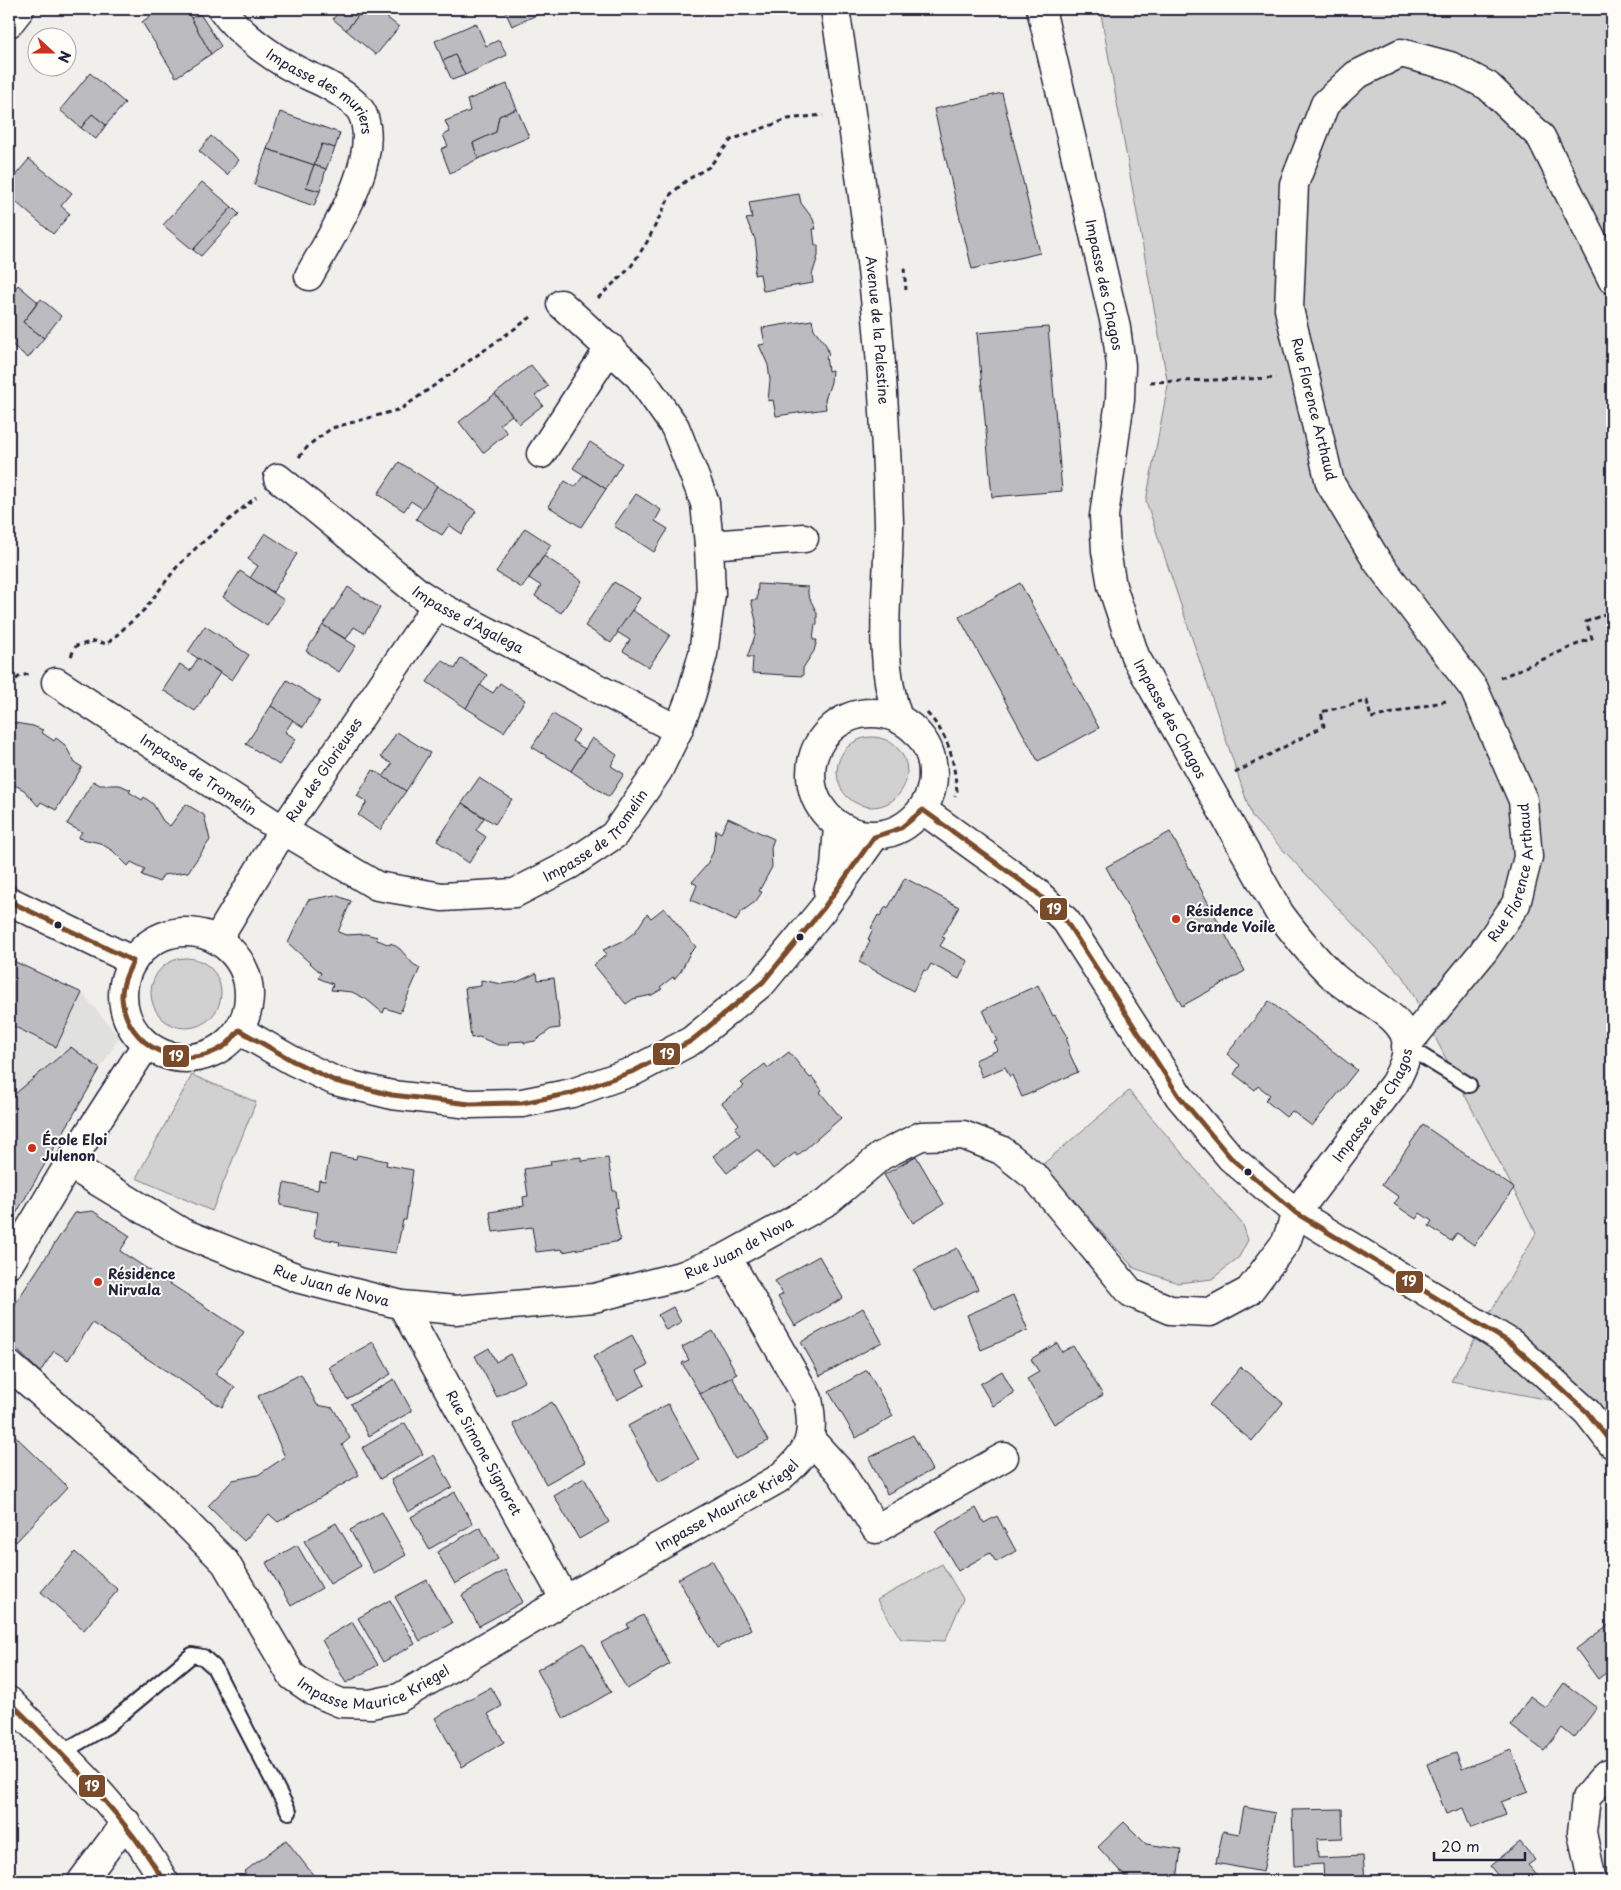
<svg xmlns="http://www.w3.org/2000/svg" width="1621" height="1890" viewBox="0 0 1621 1890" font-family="'Playpen Sans',sans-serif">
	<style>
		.built { fill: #e0e0df }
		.green { fill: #d2d1d1; stroke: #7a7a86 }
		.building { fill: #bcbcc0; stroke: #22223b }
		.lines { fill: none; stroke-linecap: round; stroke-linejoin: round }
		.service-casing { stroke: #22223b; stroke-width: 18 }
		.minor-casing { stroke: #22223b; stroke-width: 31 }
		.secondary-casing { stroke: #22223b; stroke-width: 31 }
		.path { stroke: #22223b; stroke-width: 3; stroke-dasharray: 5 4; stroke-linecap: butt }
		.service { stroke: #fdfcf7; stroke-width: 14 }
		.minor { stroke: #fdfcf7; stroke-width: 28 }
		.secondary { stroke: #fdfcf7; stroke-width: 28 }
		.bus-1-casing { stroke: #fdfcf7; stroke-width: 9 }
		.bus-1 { stroke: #7a4b2a; stroke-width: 5 }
		.poi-dot { fill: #c8321e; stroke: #fdfcf7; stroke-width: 2 }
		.bus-dot { fill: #22223b; stroke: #fdfcf7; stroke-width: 2 }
		.labels { text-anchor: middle; stroke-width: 4; stroke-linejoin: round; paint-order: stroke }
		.street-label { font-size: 14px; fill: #22223b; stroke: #fdfcf7 }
		.poi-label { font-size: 14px; font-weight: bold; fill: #22223b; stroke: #fdfcf7; text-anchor: start }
		.line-badge { stroke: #fdfcf7; stroke-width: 2 }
		.badge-label { font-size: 14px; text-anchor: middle; font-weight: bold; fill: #fff }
	</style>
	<rect width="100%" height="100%" fill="#f0efec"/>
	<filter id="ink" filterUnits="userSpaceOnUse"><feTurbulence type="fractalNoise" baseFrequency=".02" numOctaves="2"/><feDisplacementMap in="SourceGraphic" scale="10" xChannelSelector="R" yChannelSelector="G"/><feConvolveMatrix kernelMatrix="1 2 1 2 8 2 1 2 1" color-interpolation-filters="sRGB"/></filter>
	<g filter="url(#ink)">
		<polygon class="built" points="9,959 82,993 119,1037 9,1226"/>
		<g class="green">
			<polygon points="1100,9 1612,9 1612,1412 1451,1381 1536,1233 1405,979 1252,817 1146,501 1168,385"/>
			<circle cx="872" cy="772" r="35"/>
			<circle cx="186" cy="993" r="35"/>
			<polygon points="192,1075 256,1102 212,1211 136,1178"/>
			<polygon points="1129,1091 1243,1225 1248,1240 1239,1257 1212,1279 1178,1283 1134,1268 1042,1165"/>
			<polygon points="942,1564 963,1599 945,1641 901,1639 877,1600"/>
		</g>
		<g class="building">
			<polygon points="160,9 172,9 176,15 186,9 211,54 176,77 142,22"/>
			<polygon points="341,9 364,9 346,30 333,19"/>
			<polygon points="364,9 376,9 399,27 376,55 346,30"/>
			<polygon points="504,9 547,9 548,10 512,26"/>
			<polygon points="200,14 221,46 211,54 191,18"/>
			<polygon points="476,23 486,46 499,40 507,55 465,75 455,55 443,61 435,41"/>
			<polygon points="455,55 465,75 452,80 443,61"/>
			<polygon points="90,73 125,103 106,125 92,114 81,128 60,110"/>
			<polygon points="507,84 517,109 499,116 496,132 473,143 478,159 450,173 441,149 448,146 443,135 450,132 445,121 470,111 467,100"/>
			<polygon points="1002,93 1040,253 972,269 934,109"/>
			<polygon points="517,109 529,137 478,159 473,143 496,132 499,116"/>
			<polygon points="280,112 340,133 335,148 322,144 314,165 267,149"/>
			<polygon points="92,114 106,125 96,139 81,128"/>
			<polygon points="211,136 239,160 227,175 199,151"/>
			<polygon points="322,144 335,148 326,169 314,165"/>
			<polygon points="267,149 314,165 306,187 320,191 314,206 254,185"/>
			<polygon points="29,159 72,193 61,206 70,214 53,234 9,196 9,183"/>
			<polygon points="314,165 326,169 320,191 306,187"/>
			<polygon points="202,182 232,207 193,250 163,225"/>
			<polygon points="799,194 801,203 813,219 816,229 813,229 815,245 818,245 818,256 812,275 813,283 763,291 760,274 754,275 757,254 755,239 746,219 752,218 749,202"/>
			<polygon points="232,207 239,214 201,256 193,250"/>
			<polygon points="18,285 38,302 23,322 44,338 28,358 9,342 9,296"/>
			<polygon points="41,299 61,316 44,338 23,322"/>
			<polygon points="812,320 814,329 826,345 829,355 826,356 828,371 832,370 831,382 825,400 826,409 776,416 773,400 768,401 770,380 768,365 759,345 765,344 762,328"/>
			<polygon points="1048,327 1062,491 992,497 977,333"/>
			<polygon points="531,365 548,386 535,396 543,405 519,424 495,394"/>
			<polygon points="495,394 512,415 500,424 507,433 483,453 459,422"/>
			<polygon points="590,442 622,463 606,489 573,468"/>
			<polygon points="399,462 437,486 423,509 411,501 404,511 378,494"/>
			<polygon points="584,475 606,489 581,527 548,506 565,481 575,487"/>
			<polygon points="437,486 476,511 462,534 449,525 442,535 416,519"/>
			<polygon points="636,494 661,510 655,521 668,529 654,552 614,526"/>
			<polygon points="525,528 551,545 522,588 496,572"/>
			<polygon points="265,533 297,554 273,592 250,578 258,566 248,559"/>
			<polygon points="544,556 582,581 561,613 535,596 541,586 529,578"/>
			<polygon points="240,571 284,600 267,626 223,597"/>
			<polygon points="614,582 640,598 611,643 585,626"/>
			<polygon points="1020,583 1099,728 1038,761 959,617"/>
			<polygon points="758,584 808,587 808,595 817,613 817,625 815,624 813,640 817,640 814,651 803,668 803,676 752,673 753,657 747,657 755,636 756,621 751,600 757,600"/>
			<polygon points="348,587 380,608 364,633 354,627 346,639 323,625"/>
			<polygon points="632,610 670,635 649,667 623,651 630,640 617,632"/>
			<polygon points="323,625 356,646 339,672 306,651"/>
			<polygon points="205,626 249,655 232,680 188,652"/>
			<polygon points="198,658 220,673 195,711 163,690 180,664 190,671"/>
			<polygon points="461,658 487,675 466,708 427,682 442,660 455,669"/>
			<polygon points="287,680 320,701 303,727 271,706"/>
			<polygon points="500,683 525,700 504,732 466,708 480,685 493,693"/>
			<polygon points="271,706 293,720 285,732 296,739 279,765 246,744"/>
			<polygon points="553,714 579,730 572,741 585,749 571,771 532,747"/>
			<polygon points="9,722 33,726 43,730 41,732 54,741 56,738 65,745 75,763 82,767 56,810 41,802 38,806 24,790 9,782"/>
			<polygon points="397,732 430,753 406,791 383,777 392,764 381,757"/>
			<polygon points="592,738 617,755 611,766 624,774 609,797 571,771"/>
			<polygon points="373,770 406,791 380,830 358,815 367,802 357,796"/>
			<polygon points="479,778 512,799 495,824 462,803"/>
			<polygon points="93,781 100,785 120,785 131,790 129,792 142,800 144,797 153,804 163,821 170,826 186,804 204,815 210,840 188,872 163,875 159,882 142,875 145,869 131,862 128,866 113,851 100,843 78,838 82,832 67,824"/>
			<polygon points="462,803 484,818 476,830 486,837 469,863 437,841"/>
			<polygon points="728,818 774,839 771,847 772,867 759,891 762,892 756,901 740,913 736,921 691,900 697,885 692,882 706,866 713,852 716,830 721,833"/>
			<polygon points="1170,832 1245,971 1182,1006 1106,867"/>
			<polygon points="905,878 959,907 942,937 945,938 940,946 968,961 959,979 931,964 927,971 924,970 913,991 859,962 870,941 868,939 873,929 871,928 878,915 880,916 886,906 888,908"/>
			<polygon points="335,895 351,901 338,932 346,935 366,934 377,937 375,939 390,945 391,943 400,949 413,964 420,968 400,1013 385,1008 383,1013 366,999 352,992 331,990 333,984 318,978 321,973 288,943 308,900"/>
			<polygon points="664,908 696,947 690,953 681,971 674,979 673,977 660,987 662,989 652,995 633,999 626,1004 594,965 607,954 603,950 623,941 635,932 647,914 651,918"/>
			<polygon points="9,959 82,993 56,1047 9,1024"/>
			<polygon points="537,973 538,980 554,978 560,1028 551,1029 535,1041 524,1043 524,1041 508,1042 509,1045 498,1045 479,1037 471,1038 465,988 481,986 481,980 502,984 517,982"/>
			<polygon points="1038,985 1053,1016 1055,1015 1068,1037 1066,1038 1070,1049 1068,1050 1078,1072 1022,1097 1012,1075 1010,1077 1005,1067 982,1077 975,1060 998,1050 994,1042 997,1041 983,1010"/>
			<polygon points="1269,1001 1357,1070 1312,1126 1292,1111 1286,1117 1265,1100 1270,1095 1258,1086 1255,1090 1234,1074 1240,1065 1227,1054"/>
			<polygon points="71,1047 100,1069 9,1226 9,1099"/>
			<polygon points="789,1052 810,1078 812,1077 822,1090 820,1092 841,1118 797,1156 795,1153 773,1169 758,1149 727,1173 713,1156 740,1135 735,1128 739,1124 722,1103 744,1086 741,1083 765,1064 768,1068"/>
			<polygon points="1423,1125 1514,1188 1474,1245 1457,1233 1451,1241 1429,1226 1432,1221 1420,1213 1416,1219 1394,1204 1399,1197 1382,1185"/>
			<polygon points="330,1154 356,1159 357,1155 387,1161 386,1165 413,1170 406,1220 403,1220 396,1253 339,1245 340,1242 314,1237 318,1212 280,1205 284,1183 318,1190 319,1180 325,1181"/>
			<polygon points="916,1156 944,1204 913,1223 884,1175"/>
			<polygon points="581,1157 581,1161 608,1158 613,1191 616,1191 618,1207 614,1208 620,1241 563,1252 562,1249 536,1252 532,1227 493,1232 490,1212 524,1206 523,1197 528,1196 524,1169 551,1165 550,1161"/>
			<polygon points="93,1211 130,1236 120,1251 244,1332 215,1374 235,1387 222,1407 92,1323 68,1360 54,1351 40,1372 9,1342 9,1313 75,1213"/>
			<polygon points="957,1248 978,1289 934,1311 914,1270"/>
			<polygon points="819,1256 843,1298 795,1326 778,1297 783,1294 775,1281"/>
			<polygon points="1013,1295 1028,1330 981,1350 967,1315"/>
			<polygon points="673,1307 681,1322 666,1330 658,1315"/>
			<polygon points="863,1308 882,1342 820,1376 801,1342"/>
			<polygon points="713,1331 737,1374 700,1394 682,1363 689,1360 682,1347"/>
			<polygon points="632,1335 648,1365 637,1371 645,1385 617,1400 593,1357"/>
			<polygon points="373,1342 391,1374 347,1399 329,1367"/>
			<polygon points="1057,1343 1062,1352 1073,1346 1103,1395 1054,1424 1027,1379 1039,1372 1031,1359"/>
			<polygon points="489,1348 496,1362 510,1354 525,1381 497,1397 475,1356"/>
			<polygon points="1241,1367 1283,1403 1252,1441 1209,1405"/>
			<polygon points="867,1370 893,1416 856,1438 829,1392"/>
			<polygon points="1002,1371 1014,1393 993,1406 980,1384"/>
			<polygon points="301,1374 317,1405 333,1408 350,1438 342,1445 359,1475 278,1522 269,1514 244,1541 208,1506 233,1480 258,1475 285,1457 258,1396"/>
			<polygon points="732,1377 768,1441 735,1459 700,1394"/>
			<polygon points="394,1379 412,1411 369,1436 351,1404"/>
			<polygon points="552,1402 585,1462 546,1484 513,1424"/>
			<polygon points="668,1404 699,1460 659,1482 628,1426"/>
			<polygon points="405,1423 423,1454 380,1479 362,1448"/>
			<polygon points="9,1430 68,1487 16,1542 9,1535"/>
			<polygon points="913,1435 932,1470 887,1494 869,1458"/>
			<polygon points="434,1455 452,1487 408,1512 391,1480"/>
			<polygon points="584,1478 609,1522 579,1539 554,1496"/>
			<polygon points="455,1492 473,1524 429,1549 411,1517"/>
			<polygon points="976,1508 984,1523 997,1516 1016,1551 996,1562 990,1553 958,1571 935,1531"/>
			<polygon points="382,1512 406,1555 374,1574 350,1530"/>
			<polygon points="336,1523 361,1566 330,1584 304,1541"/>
			<polygon points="480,1527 498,1559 455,1584 437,1552"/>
			<polygon points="297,1545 322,1588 291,1606 266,1563"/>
			<polygon points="75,1552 118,1590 84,1630 41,1592"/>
			<polygon points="712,1560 751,1629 717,1648 678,1579"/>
			<polygon points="505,1570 523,1602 479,1626 462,1595"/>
			<polygon points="427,1580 452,1623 420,1641 395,1597"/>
			<polygon points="390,1600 415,1644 383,1662 358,1618"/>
			<polygon points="643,1615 670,1664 627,1689 601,1643 629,1628 627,1624"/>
			<polygon points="352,1622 378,1665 346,1683 322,1640"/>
			<polygon points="1612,1622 1612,1668 1598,1679 1576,1649"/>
			<polygon points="584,1643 611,1692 564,1719 537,1670"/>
			<polygon points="1564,1683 1597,1708 1574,1738 1562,1728 1544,1751 1511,1726 1530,1696 1546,1708"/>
			<polygon points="491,1687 502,1706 488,1714 504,1742 462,1767 435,1718"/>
			<polygon points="1511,1750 1528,1792 1501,1802 1506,1815 1471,1828 1463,1808 1446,1814 1427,1764 1456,1753 1462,1769"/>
			<polygon points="1244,1807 1275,1813 1263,1872 1216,1863 1223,1831 1239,1834"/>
			<polygon points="1342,1809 1343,1838 1317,1839 1318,1858 1363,1856 1365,1880 1324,1881 1323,1864 1294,1866 1292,1810"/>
			<polygon points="1124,1822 1146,1844 1181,1849 1177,1881 1129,1881 1098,1847"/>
			<polygon points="286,1840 318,1881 251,1881 244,1872"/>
			<polygon points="1520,1842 1535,1860 1528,1865 1542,1881 1502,1881 1490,1866"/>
		</g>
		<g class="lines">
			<defs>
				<g id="service">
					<polyline points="1406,1046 1469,1085"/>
					<polyline points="61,1753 107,1726 192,1655 203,1657 214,1667 289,1812"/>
				</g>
				<g id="minor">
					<path id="s1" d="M222 9C240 36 281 64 311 77 326 83 357 100 363 115 381 162 331 236 309 276"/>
					<polyline points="9,23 20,9"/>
					<polyline points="541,454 610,347"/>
					<path id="s2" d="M278 478 420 594 437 605 678 730"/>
					<polyline points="709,545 804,538"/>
					<path id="s3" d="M56 682 283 830 377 886 442 897 515 893 571 864 614 835 658 771 678 730 691 696 703 654 711 594 709 545 705 503 675 427 639 376 561 304"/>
					<polyline points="923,810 1035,891 1066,921 1179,1096 1231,1158 1296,1213 1512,1344 1587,1412 1612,1444"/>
					<path id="s4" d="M217 940 283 830 437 605"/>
					<path id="s5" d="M1406 1046 1483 952 1516 904 1528 857 1523 800 1474 689 1377 561 1330 483 1289 309 1294 184 1325 104 1356 75 1401 53 1450 66 1488 86 1541 137 1612 279"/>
					<path id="s6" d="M69 1164 183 1233 300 1279 402 1305 455 1310 594 1298 684 1275 727 1257 828 1201 881 1156 921 1136 963 1135 1001 1150 1036 1178 1131 1293 1170 1310 1210 1312 1249 1291 1286 1242 1296 1213 1394 1084C1402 1069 1412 1051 1404 1033 1391 1008 1356 997 1335 978 1314 958 1297 937 1280 914L1135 656 1112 586 1106 551 1104 516 1120 400 1121 365 1116 328 1041 9"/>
					<polyline points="9,1264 69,1164 146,1045"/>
					<path id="s7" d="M402 1305 565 1600"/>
					<path id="s8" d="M9 1365 161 1498 225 1562 292 1676 315 1692 341 1703 371 1704 399 1698 565 1600 778 1479C809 1453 816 1439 808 1399L727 1257"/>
					<polyline points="811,1440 841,1473 876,1529 1004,1457"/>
					<polyline points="82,1881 126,1822"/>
					<polyline points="1592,1881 1582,1832 1586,1798 1606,1774 1612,1772"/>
				</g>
				<g id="secondary">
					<path id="s9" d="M835 9C857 149 879 290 885 432 887 463 888 493 889 523 889 588 876 655 898 718"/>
					<circle cx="872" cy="774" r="61"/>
					<polyline points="828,891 835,868 838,826"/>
					<polyline points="9,901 133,961"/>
					<circle cx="186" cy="995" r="63"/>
					<polyline points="239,1030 293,1061 335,1081 392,1095 470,1104 522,1103 572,1093 634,1071 691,1041 763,982 823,909 874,837"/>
					<path d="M9 1701C66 1759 124 1809 164 1881"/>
				</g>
			</defs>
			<use href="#service" class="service-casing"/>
			<use href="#minor" class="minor-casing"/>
			<use href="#secondary" class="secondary-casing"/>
			<g class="path">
				<polyline points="904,268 906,290"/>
				<polyline points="598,298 630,268 647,242 671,194 687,180 709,167 731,140 788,119 823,115"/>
				<polyline points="1150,382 1276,378"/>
				<polyline points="299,457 310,444 332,428 401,409 534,315"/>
				<polyline points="71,656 76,646 95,641 107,644 145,609 176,568 197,547 256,497"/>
				<polyline points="1500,678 1592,638 1586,622 1612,611"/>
				<polyline points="9,685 20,676 29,674"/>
				<path d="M927 713C951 739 953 758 957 791L955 796"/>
				<polyline points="1235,773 1324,726 1321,712 1367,701 1371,718 1446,701"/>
			</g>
			<use href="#service" class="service"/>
			<use href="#minor" class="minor"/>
			<use href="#secondary" class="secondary"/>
			<defs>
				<g id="bus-1">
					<path d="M9 901 133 961C128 972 121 985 122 998 126 1047 182 1073 223 1047 230 1043 234 1036 239 1030L293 1061 335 1081 392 1095 470 1104 522 1103 572 1093 634 1071 691 1041 763 982 823 909 874 837 901 828 923 810 1035 891 1066 921 1179 1096 1231 1158 1296 1213 1512 1344 1587 1412 1612 1444"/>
					<path d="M9 1701C66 1758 122 1812 164 1881"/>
				</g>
			</defs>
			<use href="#bus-1" class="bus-1-casing"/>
			<use href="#bus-1" class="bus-1"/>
		</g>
	</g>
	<g class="poi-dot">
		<circle cx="1176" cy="919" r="5"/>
		<circle cx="32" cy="1148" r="5"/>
		<circle cx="98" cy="1282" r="5"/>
	</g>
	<g class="bus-dot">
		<circle cx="58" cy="925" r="4.5"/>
		<circle cx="800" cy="937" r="4.5"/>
		<circle cx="1248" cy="1172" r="4.5"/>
	</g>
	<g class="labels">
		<g class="street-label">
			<text dy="5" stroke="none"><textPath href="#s1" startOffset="131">Impasse des muriers</textPath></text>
			<text transform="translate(1104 285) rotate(78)" y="5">Impasse des Chagos</text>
			<text dy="5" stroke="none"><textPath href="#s9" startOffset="324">Avenue de la Palestine</textPath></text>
			<text transform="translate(1314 409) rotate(76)" y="5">Rue Florence Arthaud</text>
			<text dy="5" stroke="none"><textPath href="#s2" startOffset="238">Impasse d'Agalega</textPath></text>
			<text transform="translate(1170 719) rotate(61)" y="5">Impasse des Chagos</text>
			<text dy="5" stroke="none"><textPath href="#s4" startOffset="201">Rue des Glorieuses</textPath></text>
			<text dy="5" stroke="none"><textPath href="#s3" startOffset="170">Impasse de Tromelin</textPath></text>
			<text dy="5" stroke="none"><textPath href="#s3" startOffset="620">Impasse de Tromelin</textPath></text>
			<text dy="5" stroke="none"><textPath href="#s5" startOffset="209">Rue Florence Arthaud</textPath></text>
			<text dy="5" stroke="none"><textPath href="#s6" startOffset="1555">Impasse des Chagos</textPath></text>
			<text dy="5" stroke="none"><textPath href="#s6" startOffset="711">Rue Juan de Nova</textPath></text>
			<text dy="5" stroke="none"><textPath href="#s6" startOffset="291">Rue Juan de Nova</textPath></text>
			<text dy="5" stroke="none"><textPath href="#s7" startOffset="169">Rue Simone Signoret</textPath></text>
			<text dy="5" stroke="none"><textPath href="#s8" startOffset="920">Impasse Maurice Kriegel</textPath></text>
			<text dy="5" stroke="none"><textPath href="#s8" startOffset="515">Impasse Maurice Kriegel</textPath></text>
		</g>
		<g class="poi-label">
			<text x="1186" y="916">Résidence<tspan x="1186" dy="16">Grande Voile</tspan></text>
			<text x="42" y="1145">École Eloi<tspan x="42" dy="16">Julenon</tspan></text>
			<text x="108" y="1279">Résidence<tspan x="108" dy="16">Nirvala</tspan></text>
		</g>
	</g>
	<g class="line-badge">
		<rect x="1039" y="897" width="29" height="24" rx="5" fill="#7a4b2a"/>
		<rect x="652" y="1042" width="29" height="24" rx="5" fill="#7a4b2a"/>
		<rect x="162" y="1044" width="28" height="24" rx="5" fill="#7a4b2a"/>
		<rect x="1395" y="1270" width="29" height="24" rx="5" fill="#7a4b2a"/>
		<rect x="78" y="1774" width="28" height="24" rx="5" fill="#7a4b2a"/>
	</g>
	<g class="badge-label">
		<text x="1054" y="914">19</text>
		<text x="667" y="1059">19</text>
		<text x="176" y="1061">19</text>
		<text x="1409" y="1286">19</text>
		<text x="92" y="1791">19</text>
	</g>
	<rect width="1621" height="1890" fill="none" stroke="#fdfcf7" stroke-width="30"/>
	<rect x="15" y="15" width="1591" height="1860" fill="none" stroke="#22223b" stroke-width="2" filter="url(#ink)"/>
	<g transform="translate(52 52) rotate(111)"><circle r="24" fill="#fdfcf7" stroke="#a5a5ac"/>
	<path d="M0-4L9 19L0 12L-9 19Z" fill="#c8321e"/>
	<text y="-8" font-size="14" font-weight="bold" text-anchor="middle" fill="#22223b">N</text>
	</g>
	<path d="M1434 1852v8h91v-8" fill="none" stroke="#22223b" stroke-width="2.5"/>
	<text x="1441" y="1852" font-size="15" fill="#22223b" stroke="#fdfcf7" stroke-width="4" paint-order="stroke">20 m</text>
</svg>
